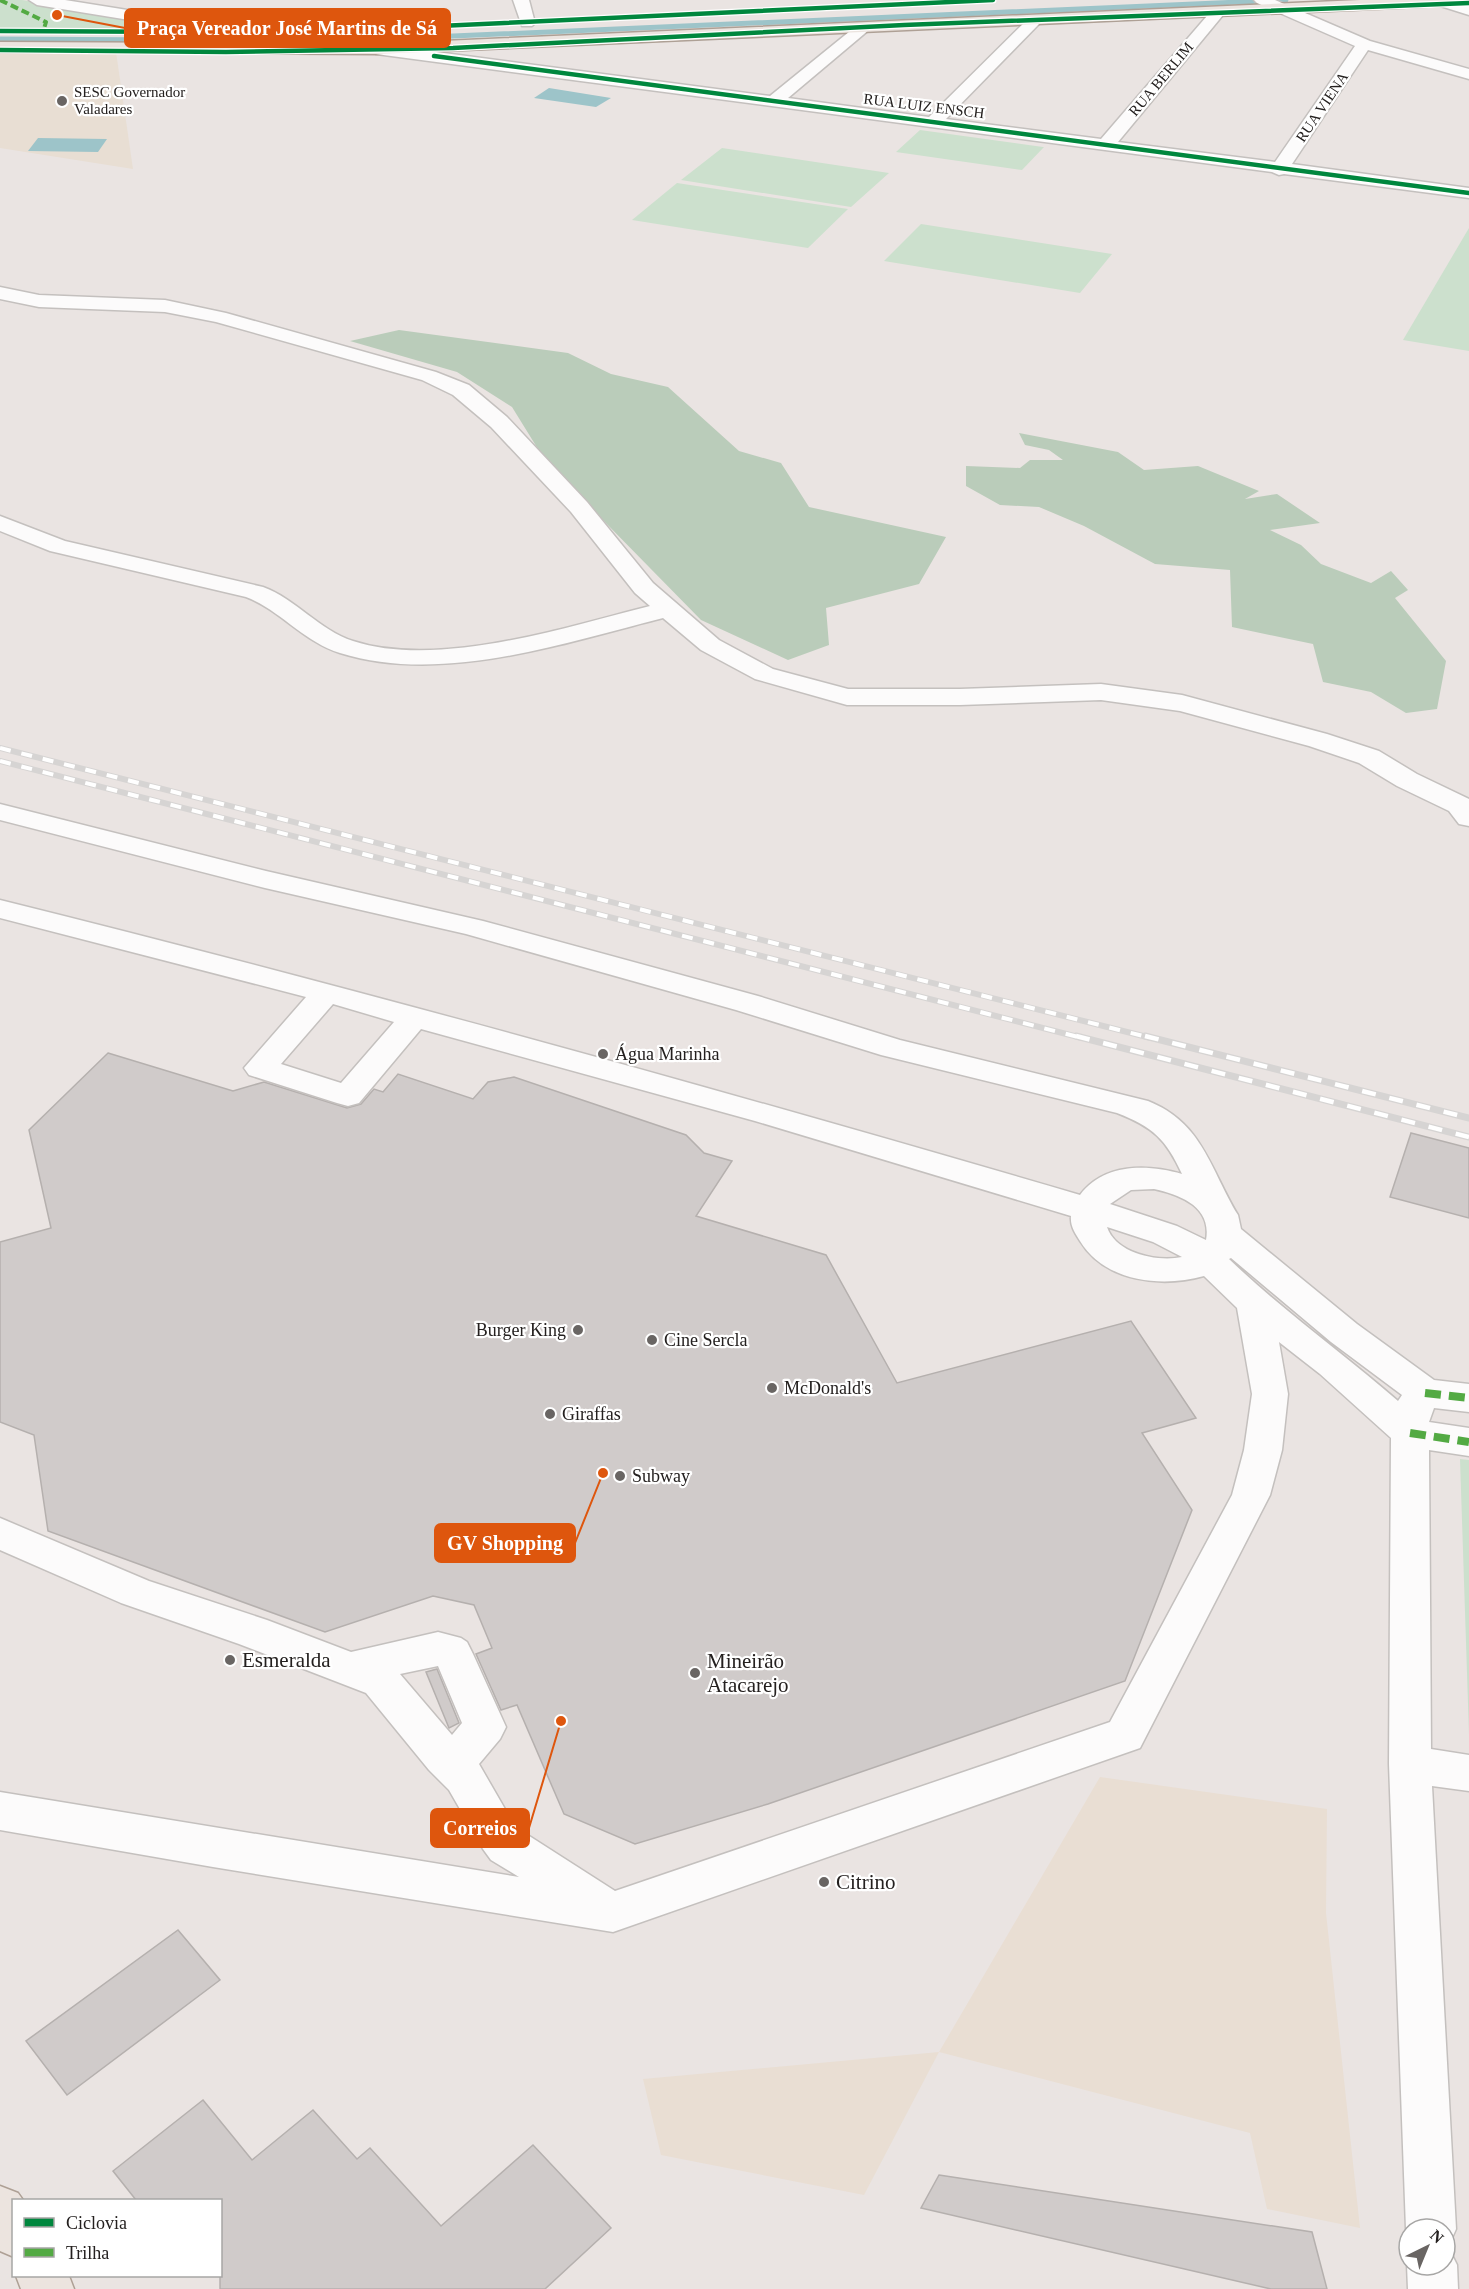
<svg xmlns="http://www.w3.org/2000/svg" width="1469" height="2289" viewBox="0 0 1469 2289" font-family="'Times New Roman',serif">
	<style>
		.industrial { fill: #e9ded3 }
		.education { fill: #e8ded3 }
		.green { fill: #cce0cd }
		.forest { fill: #baccba }
		.water { fill: #9dc4c9 }
		.lines { fill: none; stroke-linecap: round; stroke-linejoin: round }
		.stream { stroke: #9dc4c9; stroke-width: 5 }
		.building { fill: #d0cbca; stroke: #b5b0ae; stroke-width: 1.5 }
		.minor-casing { stroke: #c4c0be; stroke-width: 3 }
		.major-casing { stroke: #aea095; stroke-width: 3 }
		.minor { fill: #fcfbfb; fill-rule: evenodd }
		.major { fill: #ece4df; fill-rule: evenodd }
		.rail-far1-casing { stroke: #d6d4d3; stroke-width: 6 }
		.rail-casing { stroke: #d6d4d3; stroke-width: 7 }
		.rail-far1 { stroke: #fff; stroke-width: 4; stroke-dasharray: 11; stroke-linecap: butt }
		.rail { stroke: #fff; stroke-width: 4.5; stroke-dasharray: 14; stroke-linecap: butt }
		.quiet-far1 { stroke: #53aa43; stroke-width: 4; stroke-dasharray: 8 4; stroke-linecap: butt }
		.quiet { stroke: #53aa43; stroke-width: 8; stroke-dasharray: 16 8; stroke-linecap: butt }
		.cycleway-casing { stroke: #fff; stroke-width: 7 }
		.cycleway { stroke: #00873e; stroke-width: 4.5 }
		.poi-dot { fill: #696563; stroke: #fff; stroke-width: 2 }
		.labels { text-anchor: middle; stroke-width: 4.5; stroke-linejoin: round; paint-order: stroke }
		.far-street-label { font-size: 15px; fill: #24201f; stroke: #fff }
		.far-poi-label { font-size: 15px; fill: #24201f; stroke: #fff; text-anchor: start }
		.poi-label { font-size: 18px; fill: #24201f; stroke: #fff; text-anchor: start }
		.near-poi-label { font-size: 21px; fill: #24201f; stroke: #fff; text-anchor: start }
		.leader { fill: none; stroke: #de560d; stroke-width: 2 }
		.callout-dot { fill: #de560d; stroke: #fff; stroke-width: 2 }
		.callout { fill: #de560d; stroke: #de560d; stroke-width: 2 }
		.callout-label { font-size: 20px; text-anchor: middle; font-weight: bold; fill: #fff }
	</style>
	<rect width="100%" height="100%" fill="#eae4e2"/>
	<polygon class="industrial" points="1100,1777 1327,1809 1326,1913 1360,2228 1267,2209 1250,2133 939,2052 864,2195 661,2155 643,2079 939,2052"/>
	<polygon class="education" points="116,52 133,169 0,148 0,53"/>
	<g class="green">
		<polygon points="0,0 22,0 211,31 0,30"/>
		<polygon points="920,130 1043,147 1044,147 1022,170 896,152"/>
		<polygon points="722,148 889,173 851,207 681,180"/>
		<polygon points="677,183 848,209 808,248 632,220"/>
		<polygon points="921,224 1112,254 1080,293 884,261"/>
		<polygon points="1469,228 1469,351 1403,340"/>
		<polygon points="1460,1459 1469,1460 1469,1734"/>
	</g>
	<g class="forest">
		<polygon points="399,330 568,353 611,374 668,387 739,451 781,463 809,507 946,537 919,584 826,608 829,645 788,660 701,620 546,462 512,407 457,372 350,341"/>
		<polygon points="1019,433 1118,452 1144,470 1198,466 1259,491 1245,499 1277,494 1320,523 1270,530 1301,545 1321,564 1371,583 1391,571 1408,590 1395,598 1446,661 1437,709 1406,713 1371,692 1323,682 1313,644 1232,627 1230,570 1155,564 1084,526 1039,507 1000,505 966,486 966,466 1020,468 1030,460 1063,460 1049,450 1025,445"/>
	</g>
	<g class="water">
		<polygon points="549,88 611,98 596,107 534,98"/>
		<polygon points="38,138 107,139 98,152 28,151"/>
	</g>
	<g class="lines">
		<polyline class="stream" points="0,39 339,41 1286,0"/>
	</g>
	<g class="building">
		<polygon points="108,1053 233,1091 264,1082 347,1108 361,1104 374,1089 383,1092 398,1074 473,1099 488,1082 514,1077 686,1135 704,1153 732,1161 696,1216 826,1255 897,1383 1131,1321 1196,1418 1142,1433 1192,1510 1125,1681 768,1804 635,1844 564,1814 517,1705 501,1710 476,1654 492,1648 474,1605 433,1596 325,1632 48,1531 34,1435 0,1422 0,1242 51,1228 29,1130"/>
		<polygon points="1411,1133 1469,1148 1469,1218 1390,1197"/>
		<polygon points="437,1669 459,1723 449,1728 426,1672"/>
		<polygon points="178,1930 220,1980 67,2095 26,2041"/>
		<polygon points="203,2100 252,2160 313,2110 357,2159 370,2148 441,2226 533,2145 611,2228 545,2289 220,2289 220,2200 136,2200 113,2171"/>
		<polygon points="939,2175 1312,2232 1327,2289 1271,2289 921,2208"/>
	</g>
	<g class="lines">
		<defs>
			<g id="minor">
				<polygon points="29,0 65,0 240,28 248,33 240,38 37,5"/>
				<polygon points="513,0 529,0 535,23 532,26 522,26"/>
				<polygon points="1254,0 1275,0 1370,41 1469,69 1469,79 1368,50 1292,164 1469,188 1469,198 1284,174 1279,175 1272,172 376,54 368,49 376,44 770,96 860,23 870,23 873,26 870,29 788,98 929,117 1031,16 1041,16 1044,19 1041,22 946,119 1101,139 1213,9 1223,9 1226,12 1223,15 1118,142 1275,162 1355,46 1257,3"/>
				<polygon points="1432,0 1452,0 1469,5 1469,15 1434,4"/>
				<path d="M0 287 39 295 165 300 226 313 436 372 469 385 507 417 587 502 653 583 719 640 773 669 848 689H960L1101 684 1182 695 1327 734 1379 751 1417 774 1469 799V826L1459 824 1449 811 1397 786 1359 763 1309 746 1180 711 1101 700 960 705H847L755 679 701 650 663 618C564 643 442 685 340 653 304 642 280 610 246 597L50 551 0 531V516L65 541 263 587C296 599 319 630 353 641 438 669 566 627 650 606L635 593 571 512 491 427 453 395 422 380 216 322 165 312 39 307 0 299Z"/>
				<path d="M0 804 266 871 483 921 758 996 900 1040 1148 1101C1203 1123 1210 1169 1238 1215L1241 1229 1357 1324 1434 1380 1469 1384V1412L1434 1408 1429 1422 1469 1428V1456L1429 1450 1431 1749 1469 1755V1791L1432 1786 1456 2229 1448 2247 1457 2265 1458 2289H1408L1407 2265 1409 2260V2265H1445V2229H1409V2236L1406 2229 1389 1764 1391 1438 1320 1374 1279 1342 1288 1394 1282 1450 1270 1495 1140 1748 613 1932 213 1867 0 1830V1792L519 1877 491 1860 483 1849 449 1790 429 1770 366 1693 239 1644 121 1603 0 1550V1518L149 1581 267 1620 351 1652 438 1632 461 1638 467 1642 473 1654 506 1727 500 1739 479 1764 513 1823 523 1832 615 1891 1110 1722 1232 1495 1244 1450 1252 1394 1237 1308 1204 1276C1162 1288 1105 1282 1080 1241 1075 1233 1070 1226 1071 1216L755 1121 421 1029 359 1103 348 1106 337 1103 249 1075 244 1068 306 997 0 918V900C362 990 722 1090 1080 1195 1104 1163 1147 1164 1182 1174 1166 1139 1153 1127 1117 1113L881 1055 736 1010 466 934 265 888 0 820ZM333 1004 394 1022 341 1083 281 1064ZM1154 1189C1181 1195 1212 1207 1206 1240L1177 1226 1110 1204 1131 1190ZM1107 1227 1153 1242 1182 1257C1158 1262 1116 1254 1107 1227ZM1231 1258 1331 1342 1402 1395 1398 1401C1343 1353 1282 1310 1229 1259ZM438 1666 462 1723 452 1735 400 1674Z"/>
			</g>
			<g id="major">
				<polygon points="1360,0 1469,0 1461,5 376,54 0,52 0,42 376,44"/>
				<polygon points="0,2186 18,2193 23,2200 14,2200 14,2257 0,2251"/>
				<polygon points="16,2276 69,2276 74,2289 21,2289"/>
			</g>
		</defs>
		<use href="#minor" class="minor-casing"/>
		<use href="#major" class="major-casing"/>
		<use href="#minor" class="minor"/>
		<use href="#major" class="major"/>
		<defs>
			<g id="rail-far1">
				<polyline points="0,748 1151,1038"/>
				<polyline points="0,761 1082,1038"/>
			</g>
			<g id="rail">
				<polyline points="1076,1036 1469,1137"/>
				<polyline points="1145,1036 1469,1118"/>
			</g>
		</defs>
		<use href="#rail-far1" class="rail-far1-casing"/>
		<use href="#rail" class="rail-casing"/>
		<use href="#rail-far1" class="rail-far1"/>
		<use href="#rail" class="rail"/>
		<polyline class="quiet-far1" points="0,0 46,22 43,32"/>
		<g class="quiet">
			<polyline points="1425,1393 1469,1398"/>
			<polyline points="1410,1433 1469,1442"/>
		</g>
		<defs>
			<g id="cycleway">
				<polyline points="0,31 200,32 396,28 993,0"/>
				<polyline points="0,50 226,52 453,48 904,25 1469,3"/>
				<polyline points="434,56 1469,193"/>
			</g>
		</defs>
		<use href="#cycleway" class="cycleway-casing"/>
		<use href="#cycleway" class="cycleway"/>
	</g>
	<g class="poi-dot">
		<circle cx="62" cy="101" r="6"/>
		<circle cx="603" cy="1054" r="6"/>
		<circle cx="578" cy="1330" r="6"/>
		<circle cx="652" cy="1340" r="6"/>
		<circle cx="772" cy="1388" r="6"/>
		<circle cx="550" cy="1414" r="6"/>
		<circle cx="620" cy="1476" r="6"/>
		<circle cx="230" cy="1660" r="6"/>
		<circle cx="695" cy="1673" r="6"/>
		<circle cx="824" cy="1882" r="6"/>
	</g>
	<g class="labels">
		<g class="far-street-label">
			<text transform="translate(1161 79) rotate(-50)" y="5">RUA BERLIM</text>
			<text transform="translate(924 106) rotate(7)" y="5">RUA LUIZ ENSCH</text>
			<text transform="translate(1322 107) rotate(-56)" y="5">RUA VIENA</text>
		</g>
		<g class="far-poi-label">
			<text x="74" y="97">SESC Governador<tspan x="74" dy="17">Valadares</tspan></text>
		</g>
		<g class="poi-label">
			<text x="615" y="1060">Água Marinha</text>
			<text x="566" y="1336" text-anchor="end">Burger King</text>
			<text x="664" y="1346">Cine Sercla</text>
			<text x="784" y="1394">McDonald's</text>
			<text x="562" y="1420">Giraffas</text>
			<text x="632" y="1482">Subway</text>
		</g>
		<g class="near-poi-label">
			<text x="242" y="1667">Esmeralda</text>
			<text x="707" y="1668">Mineirão<tspan x="707" dy="24">Atacarejo</tspan></text>
			<text x="836" y="1889">Citrino</text>
		</g>
	</g>
	<path class="leader" d="M57 15L125 28M603 1473L575 1543M561 1721L529 1828"/>
	<g class="callout-dot">
		<circle cx="57" cy="15" r="6"/>
		<circle cx="603" cy="1473" r="6"/>
		<circle cx="561" cy="1721" r="6"/>
	</g>
	<g class="callout">
		<rect x="125" y="9" width="325" height="38" rx="6"/>
		<rect x="435" y="1524" width="140" height="38" rx="6"/>
		<rect x="431" y="1809" width="98" height="38" rx="6"/>
	</g>
	<g class="callout-label">
		<text x="287" y="35">Praça Vereador José Martins de Sá</text>
		<text x="505" y="1550">GV Shopping</text>
		<text x="480" y="1835">Correios</text>
	</g>
	<rect x="12" y="2199" width="210" height="78" fill="#ffffff" stroke="#a7a6a5" stroke-width="1.5"/>
	<rect x="24" y="2218" width="30" height="9" fill="#00873e" stroke="#a7a6a5" stroke-width="1.5"/>
	<text x="66" y="2229" font-size="18" fill="#24201f">Ciclovia</text>
	<rect x="24" y="2248" width="30" height="9" fill="#53aa43" stroke="#a7a6a5" stroke-width="1.5"/>
	<text x="66" y="2259" font-size="18" fill="#24201f">Trilha</text>
	<g transform="translate(1427 2247) rotate(43)"><circle r="28" fill="#ffffff" stroke="#a7a6a5" stroke-width="1.5"/>
	<path d="M0-4.5L10 22L0 15L-10 22Z" fill="#696563"/>
	<text y="-9" font-size="16" font-weight="bold" text-anchor="middle" fill="#24201f">N</text>
	</g>
</svg>
